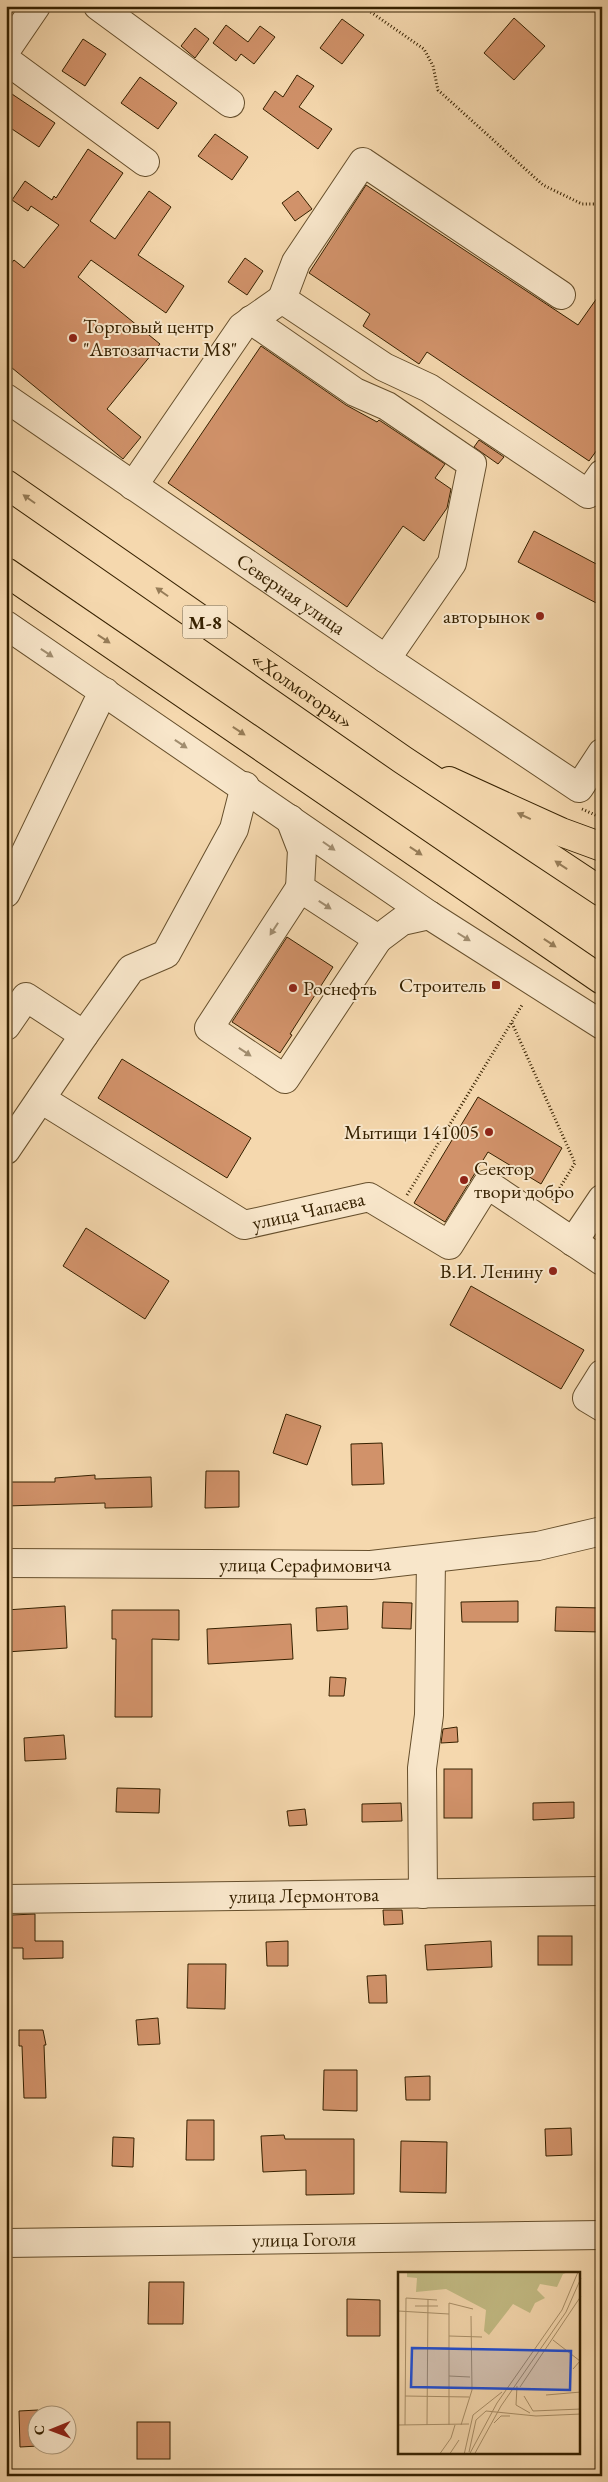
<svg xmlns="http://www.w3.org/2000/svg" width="608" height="2482" viewBox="0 0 608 2482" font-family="'EB Garamond',serif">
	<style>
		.building { fill: #d1926a; stroke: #362100 }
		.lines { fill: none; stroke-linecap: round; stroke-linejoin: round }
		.minor-casing { stroke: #664f2c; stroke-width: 30 }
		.major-casing { stroke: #362100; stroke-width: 30 }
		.highway-casing { stroke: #362100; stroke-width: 30 }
		.path { stroke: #362100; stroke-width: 3; stroke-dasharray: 1 2.5; stroke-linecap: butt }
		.minor { stroke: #f8e6ca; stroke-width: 28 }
		.major { stroke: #f5d8ae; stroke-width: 28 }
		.highway { stroke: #f5d8ae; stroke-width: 28 }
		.oneway { fill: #967c57 }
		.oneway2 { fill: #a18d6f }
		.poi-dot { fill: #8f2418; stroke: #f8e6ca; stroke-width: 2 }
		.labels { text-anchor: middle; stroke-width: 4; stroke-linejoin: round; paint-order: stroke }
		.shield { fill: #f8e6ca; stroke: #705c3d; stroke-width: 1 }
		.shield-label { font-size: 19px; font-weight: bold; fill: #362100 }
		.poi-label { font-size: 20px; fill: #362100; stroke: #f8e6ca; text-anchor: end }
		.street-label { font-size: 20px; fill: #362100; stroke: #f8e6ca }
		.inset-road { fill: none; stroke: #a98f68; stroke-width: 1 }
		.view { fill: #1d4ed8; fill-opacity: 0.15; stroke: #1d4ed8; stroke-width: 2.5 }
		.inset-edge { fill: none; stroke: #362100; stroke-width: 2.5 }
	</style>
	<rect width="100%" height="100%" fill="#f5d8ae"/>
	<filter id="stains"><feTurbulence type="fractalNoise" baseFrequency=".004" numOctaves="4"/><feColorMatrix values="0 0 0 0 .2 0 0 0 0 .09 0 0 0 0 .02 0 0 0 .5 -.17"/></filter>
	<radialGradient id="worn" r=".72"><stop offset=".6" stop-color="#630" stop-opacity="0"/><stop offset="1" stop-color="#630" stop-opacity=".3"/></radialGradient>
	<g class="building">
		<polygon points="514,18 545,46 514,80 484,53"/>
		<polygon points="342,19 364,35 342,64 320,48"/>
		<polygon points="226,25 248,42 260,26 275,37 254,64 241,54 236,61 213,43"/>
		<polygon points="195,28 209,39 195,58 181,46"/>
		<polygon points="83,39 106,54 85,86 62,71"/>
		<polygon points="297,75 314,86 299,107 332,129 318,149 263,109 275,91 283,97"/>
		<polygon points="140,77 177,103 158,129 121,103"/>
		<polygon points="6,90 55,123 39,147 6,125"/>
		<polygon points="215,134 248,157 232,180 198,156"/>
		<polygon points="88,149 123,173 90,221 115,239 149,191 171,207 138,255 184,286 166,313 91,260 78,277 160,344 107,409 141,437 123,459 6,363 6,270 14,260 24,268 59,225 31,206 28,211 12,200 25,181 52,200 54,196 56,198"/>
		<polygon points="366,185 578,325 602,291 602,443 589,461 427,352 419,364 363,326 370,314 309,273"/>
		<polygon points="298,191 312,209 295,221 282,203"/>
		<polygon points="245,258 263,271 247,295 228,282"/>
		<polygon points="261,346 346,405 377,422 379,420 445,464 435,478 451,489 447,508 424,541 403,526 347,607 168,483"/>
		<polygon points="479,440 504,457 498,464 474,447"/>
		<polygon points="534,531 602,567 602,606 518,562"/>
		<polygon points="287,937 333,967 290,1034 292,1035 280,1053 232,1022"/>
		<polygon points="122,1059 251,1138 227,1178 98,1098"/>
		<polygon points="478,1097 562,1148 541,1184 488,1152 445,1222 414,1203"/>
		<polygon points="86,1228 169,1281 145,1319 63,1266"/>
		<polygon points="471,1286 584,1350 561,1389 450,1325"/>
		<polygon points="286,1414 321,1426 307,1465 273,1453"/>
		<polygon points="382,1443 384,1484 352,1485 351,1444"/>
		<polygon points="206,1471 239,1471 239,1507 205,1508"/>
		<polygon points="95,1475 95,1479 151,1477 152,1507 105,1508 105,1503 6,1506 6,1482 55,1482 55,1478"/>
		<polygon points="518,1601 518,1622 462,1622 461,1602"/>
		<polygon points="383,1602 412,1603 411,1629 382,1628"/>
		<polygon points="65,1606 67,1648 6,1652 6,1610"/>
		<polygon points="347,1606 348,1629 317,1631 316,1608"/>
		<polygon points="556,1607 602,1608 602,1632 555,1631"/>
		<polygon points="112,1610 179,1610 179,1640 152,1639 152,1717 115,1717 116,1639 112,1639"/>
		<polygon points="291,1624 293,1659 208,1664 207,1629"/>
		<polygon points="330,1677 346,1678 344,1696 329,1696"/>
		<polygon points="457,1727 458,1742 441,1743 443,1729"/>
		<polygon points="64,1735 66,1759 25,1761 24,1738"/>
		<rect x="444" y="1769" width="28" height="49"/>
		<polygon points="117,1788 160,1789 159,1813 116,1812"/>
		<polygon points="574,1802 574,1818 533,1820 533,1803"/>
		<polygon points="401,1803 402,1821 362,1822 362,1804"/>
		<polygon points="305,1809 307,1825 289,1826 287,1811"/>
		<polygon points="383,1910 402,1910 403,1924 384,1925"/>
		<polygon points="35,1914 35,1941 63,1941 63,1958 23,1959 23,1948 12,1948 12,1915"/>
		<rect x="538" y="1936" width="34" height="29"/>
		<polygon points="288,1941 288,1966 267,1966 266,1942"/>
		<polygon points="491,1941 492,1967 427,1970 425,1945"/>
		<polygon points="188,1964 226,1964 225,2009 187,2008"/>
		<polygon points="386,1975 387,2003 369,2003 367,1976"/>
		<polygon points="158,2018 160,2044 138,2045 136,2020"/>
		<polygon points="19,2030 43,2030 46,2045 44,2045 46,2098 24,2098 22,2046 19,2046"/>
		<polygon points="324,2070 357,2070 357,2111 323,2110"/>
		<polygon points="430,2076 430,2100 406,2100 405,2077"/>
		<polygon points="187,2120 214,2120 214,2160 186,2160"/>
		<polygon points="571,2128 572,2155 546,2156 545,2129"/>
		<polygon points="284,2135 285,2139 354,2139 354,2194 306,2195 306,2170 263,2172 261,2136"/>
		<polygon points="113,2137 134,2138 133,2167 112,2166"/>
		<polygon points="401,2141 447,2142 446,2193 400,2192"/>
		<polygon points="149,2282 184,2282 183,2324 148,2324"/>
		<polygon points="347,2299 380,2300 380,2336 347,2336"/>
		<polygon points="38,2410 38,2446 20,2447 19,2411"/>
		<rect x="137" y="2422" width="33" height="37"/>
	</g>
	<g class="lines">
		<defs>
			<g id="minor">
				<polyline points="98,6 230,103"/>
				<polyline points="6,50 36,6"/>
				<polyline points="6,60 145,162"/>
				<polyline points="282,299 296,262 363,162 561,295"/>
				<polyline points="251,320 355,392 387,406 472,464 452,563 386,659"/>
				<path id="s1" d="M6 398 386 659 579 788 602 753"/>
				<polyline points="133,486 242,327 282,299 384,367 429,388 588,494 602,474"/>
				<polyline points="6,625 429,915 602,1025"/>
				<polyline points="290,819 302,850 300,888 378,939 402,921 429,915"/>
				<polyline points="300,888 209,1028 285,1079 378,939"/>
				<polyline points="6,893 97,704 105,692"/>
				<polyline points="6,1026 26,997 84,1035 131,969 166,954 234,829 245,786"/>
				<path id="s2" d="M41 1099 244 1225 369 1197 449 1245 487 1184 602 1261"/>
				<polyline points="6,1150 84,1035"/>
				<polyline points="573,1242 602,1199"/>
				<polyline points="602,1374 587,1398 602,1407"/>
				<path id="s3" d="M6 1563 371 1565 538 1546 602 1531"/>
				<polyline points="423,1894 422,1768 429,1715 431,1559"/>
				<path id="s4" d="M6 1899 602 1891"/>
				<path id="s5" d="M6 2243 602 2235"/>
			</g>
			<polyline id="major" points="449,781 561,832 602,847"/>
			<g id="highway">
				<path id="s6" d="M6 484 403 760 602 892"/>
				<polyline points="6,572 602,980"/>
			</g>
		</defs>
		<use href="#minor" class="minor-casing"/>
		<use href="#major" class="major-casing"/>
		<use href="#highway" class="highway-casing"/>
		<g class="path">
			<polyline points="362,6 424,49 433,66 438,90 543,185 582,204 602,204"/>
			<polyline points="582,809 602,818"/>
			<polyline points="512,1023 575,1163 551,1202"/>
			<polyline points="407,1195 522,1005"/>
		</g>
		<use href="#minor" class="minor"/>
		<use href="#major" class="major"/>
		<use href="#highway" class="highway"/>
	</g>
	<defs><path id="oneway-solid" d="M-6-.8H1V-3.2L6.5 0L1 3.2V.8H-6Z" transform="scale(1.25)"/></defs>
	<g class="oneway">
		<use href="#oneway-solid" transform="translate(29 499) rotate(-145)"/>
		<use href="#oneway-solid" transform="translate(162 592) rotate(-145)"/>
		<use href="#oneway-solid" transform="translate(104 639) rotate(34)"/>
		<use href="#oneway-solid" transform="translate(239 731) rotate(34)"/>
		<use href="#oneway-solid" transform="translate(524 816) rotate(-155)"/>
		<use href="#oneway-solid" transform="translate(416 851) rotate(34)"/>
		<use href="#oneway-solid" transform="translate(561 865) rotate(-146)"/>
		<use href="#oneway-solid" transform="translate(550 943) rotate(34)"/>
	</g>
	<g class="oneway2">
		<use href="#oneway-solid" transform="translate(47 653) rotate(34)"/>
		<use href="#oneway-solid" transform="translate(181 744) rotate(34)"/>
		<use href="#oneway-solid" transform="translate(329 846) rotate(35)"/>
		<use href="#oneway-solid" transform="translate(325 905) rotate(33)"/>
		<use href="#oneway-solid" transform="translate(274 929) rotate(123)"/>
		<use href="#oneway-solid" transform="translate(464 937) rotate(32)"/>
		<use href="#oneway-solid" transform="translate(245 1052) rotate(34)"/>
	</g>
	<g class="poi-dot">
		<circle cx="73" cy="338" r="5"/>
		<circle cx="540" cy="616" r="5"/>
		<rect x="491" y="980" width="10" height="10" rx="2.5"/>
		<circle cx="293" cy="988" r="5"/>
		<circle cx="489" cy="1132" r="5"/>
		<circle cx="464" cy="1180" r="5"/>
		<circle cx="553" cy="1271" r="5"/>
	</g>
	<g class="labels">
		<rect class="shield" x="182.5" y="605.5" width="45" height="33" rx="4"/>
		<g class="shield-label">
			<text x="205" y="629">М-8</text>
		</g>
		<g class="poi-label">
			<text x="83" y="333" text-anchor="start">Торговый центр<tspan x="83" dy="23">"Автозапчасти М8"</tspan></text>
			<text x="530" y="623">авторынок</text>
			<text x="486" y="992">Строитель</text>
			<text x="303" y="995" text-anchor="start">Роснефть</text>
			<text x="479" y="1139">Мытищи 141005</text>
			<text x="474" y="1175" text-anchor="start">Сектор<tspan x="474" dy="23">твори добро</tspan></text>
			<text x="543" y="1278">В.И. Ленину</text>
		</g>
		<g class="street-label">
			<text dy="7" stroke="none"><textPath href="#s1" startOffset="346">Северная улица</textPath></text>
			<text dy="7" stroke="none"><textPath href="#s6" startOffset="361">«Холмогоры»</textPath></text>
			<text dy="7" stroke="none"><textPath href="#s2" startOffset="305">улица Чапаева</textPath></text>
			<text dy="7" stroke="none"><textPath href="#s3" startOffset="299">улица Серафимовича</textPath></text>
			<text dy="7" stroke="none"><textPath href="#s4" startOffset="298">улица Лермонтова</textPath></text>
			<text dy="7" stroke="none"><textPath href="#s5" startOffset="298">улица Гоголя</textPath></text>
		</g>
	</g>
	<g transform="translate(398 2272)">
		<rect width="182" height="182" fill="#f5d8ae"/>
		<path d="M9 0H170L165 2 159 15 142 12 139 18 147 26 137 31 132 41 115 32 91 63 86 59 88 38 48 17 18 20 19 6 9 5Z" fill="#c3bc85"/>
		<path class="inset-road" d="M17 34H40M0 39 51 42M51 64 84 65M155 68 182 89 175 97M29 76H51M51 104 72 105M119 114 118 133 132 141M122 115 183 24M148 123 183 120M7 124 71 125M126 124 135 139 183 137M96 151 103 144H112M0 153 71 152M7 153 8 26 39 28M29 153 30 27M51 153V31L75 37M63 153 74 118 73 44M71 180 78 148 88 139 138 144 183 142M41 183 53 166 57 153M51 183 61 168M66 183 75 143 104 120M71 183 99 131 164 38 180 0M76 183 103 134 168 40 183 6"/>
		<path class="view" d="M14 76 173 79 172 118 13 115Z"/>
		<rect width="182" height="182" class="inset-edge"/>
	</g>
	<rect width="608" height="2482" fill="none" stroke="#f5d8ae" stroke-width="25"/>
	<rect x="8" y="8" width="593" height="2467" fill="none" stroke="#362100" stroke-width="2.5"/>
	<rect x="12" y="12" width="583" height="2457" fill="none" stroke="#362100"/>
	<g transform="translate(52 2430) rotate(269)"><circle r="24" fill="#f8e6ca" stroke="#aa9779"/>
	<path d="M0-4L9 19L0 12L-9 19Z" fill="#8f2418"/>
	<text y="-8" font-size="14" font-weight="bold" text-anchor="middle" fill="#362100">С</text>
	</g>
	<rect width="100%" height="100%" filter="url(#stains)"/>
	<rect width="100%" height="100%" fill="url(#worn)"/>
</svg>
